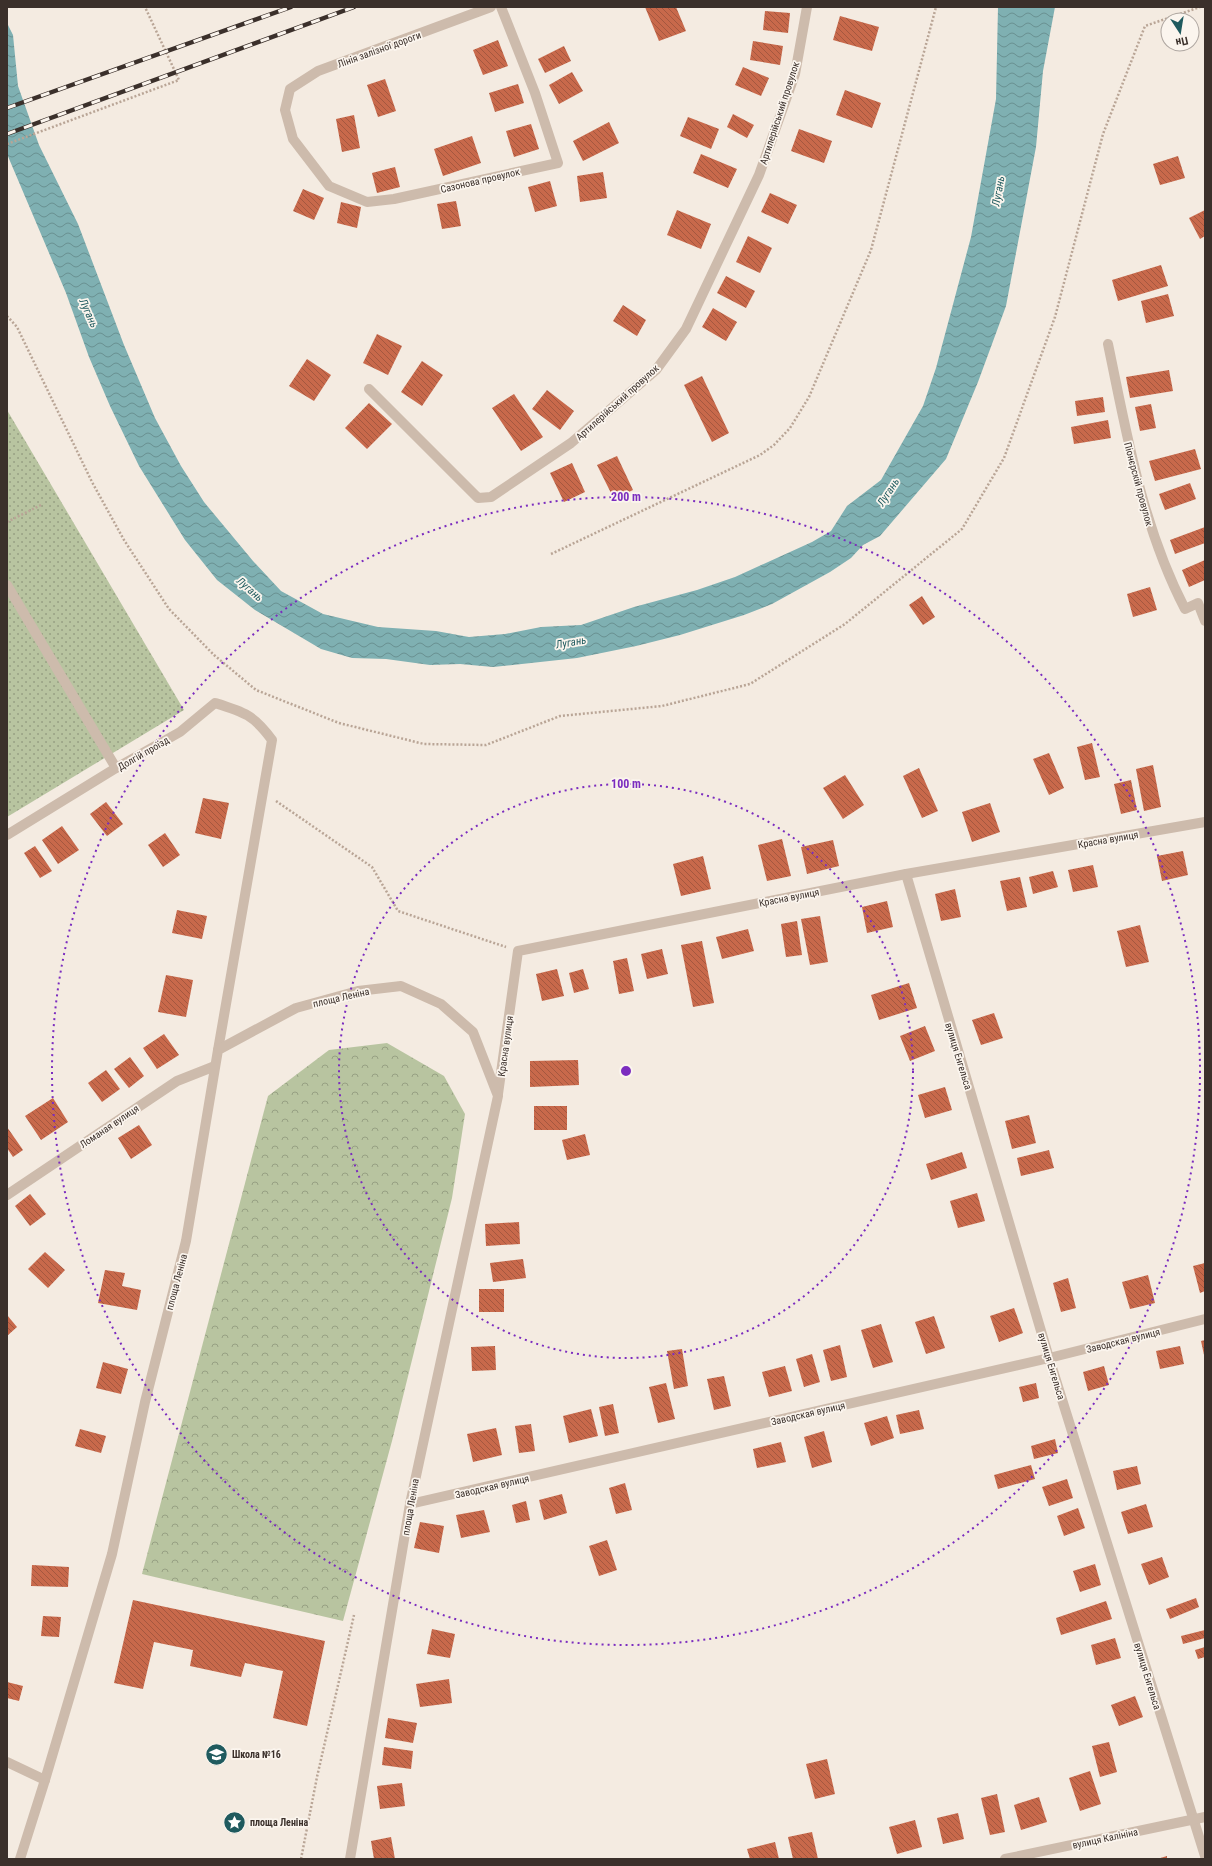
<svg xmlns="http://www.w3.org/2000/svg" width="1212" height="1866" viewBox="0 0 1212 1866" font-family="'Roboto Condensed',sans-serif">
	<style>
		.grass { fill: url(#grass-dots) }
		.forest { fill: url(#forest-crowns) }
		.water { fill: url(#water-waves) }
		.building { fill: url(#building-back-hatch) }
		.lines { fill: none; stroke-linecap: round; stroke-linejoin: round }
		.path { stroke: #b9a596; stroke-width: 2.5; stroke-dasharray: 2 2; stroke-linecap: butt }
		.lane { stroke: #cdbbac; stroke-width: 10 }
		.street { stroke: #cdbbac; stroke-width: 10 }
		.rail-casing { stroke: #3b302b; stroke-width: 4.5 }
		.rail { stroke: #fbf5ee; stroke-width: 3; stroke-dasharray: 9; stroke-linecap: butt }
		.ring { fill: none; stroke: #7b2cbf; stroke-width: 2; stroke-dasharray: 2 4 }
		.labels { text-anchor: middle; stroke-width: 3.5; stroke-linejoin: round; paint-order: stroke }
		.street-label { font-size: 10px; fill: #3b302b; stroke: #fbf5ee }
		.poi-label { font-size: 10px; font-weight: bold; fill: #3b302b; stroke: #fbf5ee; text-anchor: start }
		.water-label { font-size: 11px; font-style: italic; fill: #1f5a5e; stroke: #fbf5ee }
		.centre { fill: #7b2cbf; stroke: #fbf5ee; stroke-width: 2 }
		.ring-label { font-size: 12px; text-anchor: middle; font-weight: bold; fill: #7b2cbf; stroke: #fbf5ee; stroke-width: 3.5; stroke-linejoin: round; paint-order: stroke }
	</style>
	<defs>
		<pattern id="grass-dots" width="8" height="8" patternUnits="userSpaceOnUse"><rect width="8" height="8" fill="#b8c4a0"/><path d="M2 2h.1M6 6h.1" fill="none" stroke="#97a083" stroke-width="1.8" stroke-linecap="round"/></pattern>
		<pattern id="forest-crowns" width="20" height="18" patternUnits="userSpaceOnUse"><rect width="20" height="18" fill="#b8c4a0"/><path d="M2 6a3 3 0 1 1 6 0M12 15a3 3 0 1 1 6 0" fill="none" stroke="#97a083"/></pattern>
		<pattern id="water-waves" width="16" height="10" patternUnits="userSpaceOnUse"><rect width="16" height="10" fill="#7fb0b2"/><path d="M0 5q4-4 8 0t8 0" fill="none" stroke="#699091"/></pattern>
		<pattern id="building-back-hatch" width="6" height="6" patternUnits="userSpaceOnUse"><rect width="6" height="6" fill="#c8694b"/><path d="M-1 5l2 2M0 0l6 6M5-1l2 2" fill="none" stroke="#a4573f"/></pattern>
	</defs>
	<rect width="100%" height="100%" fill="#f4ebe1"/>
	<polygon class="grass" points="7,410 184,710 7,817"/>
	<polygon class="forest" points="387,1043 444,1076 465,1114 452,1198 392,1441 343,1621 142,1574 268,1096 329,1050"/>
	<polygon class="water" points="998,7 1055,7 1043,71 1036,147 1006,306 978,382 946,459 880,536 863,545 851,558 830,572 772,604 744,615 680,635 636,646 577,658 493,667 460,664 430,665 386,659 352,658 321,649 255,610 217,580 185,540 139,466 110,406 89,357 66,293 7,154 7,23 13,35 18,86 39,145 78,224 124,345 155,418 181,466 204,502 253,561 281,591 323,614 378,627 436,631 469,637 505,634 541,627 581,625 634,607 697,590 735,577 812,542 831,531 847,506 881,480 923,406 936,368 971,237 996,99"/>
	<g class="building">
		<polygon points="645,7 676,7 686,31 659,41"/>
		<polygon points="765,11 790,13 788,33 763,30"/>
		<polygon points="840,16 879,27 872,51 833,40"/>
		<polygon points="498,40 508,66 483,75 473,50"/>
		<polygon points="753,41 783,46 780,65 750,60"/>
		<polygon points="564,46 571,61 545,73 538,59"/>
		<polygon points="743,67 769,78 761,96 735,85"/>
		<polygon points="572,72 583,91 559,104 549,85"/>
		<polygon points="385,79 396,111 378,117 367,85"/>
		<polygon points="518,84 524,103 495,112 489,93"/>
		<polygon points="845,90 881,103 872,128 836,115"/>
		<polygon points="733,114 754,125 747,138 727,127"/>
		<polygon points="354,115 360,148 342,152 336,119"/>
		<polygon points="688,117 719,129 711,149 680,136"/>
		<polygon points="609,122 619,143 583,161 573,141"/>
		<polygon points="531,124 539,149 514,157 506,131"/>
		<polygon points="799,129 832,141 824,163 791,151"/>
		<polygon points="472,136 481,163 443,176 434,149"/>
		<polygon points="701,154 737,169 728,188 693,173"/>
		<polygon points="1178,156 1185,178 1160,185 1153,164"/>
		<polygon points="395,167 400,187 377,193 372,173"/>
		<polygon points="603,172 607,198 580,202 577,176"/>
		<polygon points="550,181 557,206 535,212 528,187"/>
		<polygon points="303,189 324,198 314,220 293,211"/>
		<polygon points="770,193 797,205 788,224 761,212"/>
		<polygon points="456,201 461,226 442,229 437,204"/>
		<polygon points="341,202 361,207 357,228 337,223"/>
		<polygon points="677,210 711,224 701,249 667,235"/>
		<polygon points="1205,210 1205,236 1200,239 1189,218"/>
		<polygon points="748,236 772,248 760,273 736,262"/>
		<polygon points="1161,265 1168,286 1118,301 1112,280"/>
		<polygon points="726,276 755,291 746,308 717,293"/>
		<polygon points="1168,294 1174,316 1146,323 1141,301"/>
		<polygon points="623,305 646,320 637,336 613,321"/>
		<polygon points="713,308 737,322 726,341 702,327"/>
		<polygon points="377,334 402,346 388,375 363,363"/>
		<polygon points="307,359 331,375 314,401 289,386"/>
		<polygon points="422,361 443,375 422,406 401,392"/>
		<polygon points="1169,370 1173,391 1130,398 1126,377"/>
		<polygon points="702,376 729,433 712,442 684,385"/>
		<polygon points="547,390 574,411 560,430 532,409"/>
		<polygon points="514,394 543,437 521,451 492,408"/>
		<polygon points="1103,397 1105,412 1077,416 1075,401"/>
		<polygon points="369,403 392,424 367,449 345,428"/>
		<polygon points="1151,404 1156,428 1140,431 1135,407"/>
		<polygon points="1108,420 1111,438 1074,444 1071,427"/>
		<polygon points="1195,449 1201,469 1155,481 1149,461"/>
		<polygon points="617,456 633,490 614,499 597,465"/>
		<polygon points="572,463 585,492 564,502 550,473"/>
		<polygon points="1190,483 1196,499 1165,510 1159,494"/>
		<polygon points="1205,527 1205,543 1175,554 1170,540"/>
		<polygon points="1205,560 1205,580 1189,587 1182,570"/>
		<polygon points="1150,587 1157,610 1133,617 1127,594"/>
		<polygon points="922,596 935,617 923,625 909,605"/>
		<polygon points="1092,743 1100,777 1085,780 1077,747"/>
		<polygon points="1049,753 1064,788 1049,795 1033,759"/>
		<polygon points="1153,765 1161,807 1144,811 1136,769"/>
		<polygon points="919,768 938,811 922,818 903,776"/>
		<polygon points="845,775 864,805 843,819 823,788"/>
		<polygon points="1131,780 1137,810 1121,814 1114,784"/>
		<polygon points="203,798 229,803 221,839 195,833"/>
		<polygon points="106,802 123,824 107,836 90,814"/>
		<polygon points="990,803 1000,832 972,842 962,812"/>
		<polygon points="62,826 79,850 58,864 42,840"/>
		<polygon points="165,833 180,855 163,867 148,845"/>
		<polygon points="782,839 791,876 767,881 758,845"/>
		<polygon points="833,840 839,866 807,874 801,847"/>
		<polygon points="35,846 52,871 40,878 24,853"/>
		<polygon points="1183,851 1188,875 1162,881 1157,856"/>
		<polygon points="703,856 711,889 681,896 673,864"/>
		<polygon points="1093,865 1098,887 1073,892 1068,870"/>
		<polygon points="1053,871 1058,887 1033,894 1029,877"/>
		<polygon points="1020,877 1027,907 1007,911 1000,881"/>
		<polygon points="955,889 961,917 941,921 935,894"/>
		<polygon points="887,901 893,927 867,933 862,907"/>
		<polygon points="177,910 207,916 202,939 172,933"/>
		<polygon points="820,916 828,962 810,965 801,919"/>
		<polygon points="797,921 802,955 786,957 781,924"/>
		<polygon points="1140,925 1149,962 1126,967 1117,931"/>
		<polygon points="748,929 754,951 722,959 716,937"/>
		<polygon points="702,941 714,1003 693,1007 681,945"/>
		<polygon points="662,949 668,974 647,979 641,954"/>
		<polygon points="627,958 634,991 619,994 613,961"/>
		<polygon points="557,969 564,996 542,1001 536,974"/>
		<polygon points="583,969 589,989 574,993 569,973"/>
		<polygon points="166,975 193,980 186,1017 158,1012"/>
		<polygon points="909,983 917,1008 879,1020 871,995"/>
		<polygon points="994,1013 1003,1038 981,1045 972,1020"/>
		<polygon points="925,1026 935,1051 910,1061 900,1036"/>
		<polygon points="164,1034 179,1055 157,1069 143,1048"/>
		<polygon points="130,1057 144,1076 129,1088 114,1069"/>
		<polygon points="578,1060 579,1085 530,1087 530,1061"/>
		<polygon points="106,1070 120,1089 102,1102 88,1083"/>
		<polygon points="945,1087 952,1110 925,1118 918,1095"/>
		<polygon points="53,1098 68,1122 41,1140 25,1116"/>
		<rect x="534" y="1106" width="33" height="24"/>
		<polygon points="1029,1115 1036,1143 1012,1149 1005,1121"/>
		<polygon points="139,1125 152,1145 131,1159 118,1138"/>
		<polygon points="7,1127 23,1150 13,1157 7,1148"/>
		<polygon points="585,1134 590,1155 567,1160 562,1140"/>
		<polygon points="1049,1150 1054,1168 1021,1176 1017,1158"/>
		<polygon points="962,1152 967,1168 931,1180 926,1164"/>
		<polygon points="977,1193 985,1221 958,1228 950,1201"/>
		<polygon points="30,1194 46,1214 30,1226 15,1206"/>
		<polygon points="519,1222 520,1244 486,1246 485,1224"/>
		<polygon points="45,1252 65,1270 48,1288 28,1269"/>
		<polygon points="523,1259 526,1278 493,1282 490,1263"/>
		<polygon points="1205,1263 1205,1291 1200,1293 1193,1266"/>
		<polygon points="105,1270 125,1273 122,1286 141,1290 137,1310 98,1303"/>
		<polygon points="1148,1275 1155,1303 1130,1309 1122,1282"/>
		<polygon points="1068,1278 1076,1308 1061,1312 1053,1283"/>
		<rect x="479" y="1289" width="25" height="23"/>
		<polygon points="1014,1308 1023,1333 999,1342 990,1316"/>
		<polygon points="7,1315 17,1327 7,1336"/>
		<polygon points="934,1316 945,1348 926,1354 915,1322"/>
		<polygon points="881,1324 893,1362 873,1368 861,1330"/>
		<polygon points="1205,1340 1205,1355 1204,1355 1201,1341"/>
		<polygon points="840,1345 847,1377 831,1381 823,1350"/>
		<polygon points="495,1346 496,1370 472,1371 471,1347"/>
		<polygon points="1180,1346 1184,1364 1160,1369 1156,1351"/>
		<polygon points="682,1349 688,1386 674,1389 667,1351"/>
		<polygon points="812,1354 820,1382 804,1387 796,1359"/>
		<polygon points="103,1362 128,1369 121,1394 96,1388"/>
		<polygon points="785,1366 792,1391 769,1397 762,1372"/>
		<polygon points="1104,1366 1109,1385 1088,1391 1083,1372"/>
		<polygon points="724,1376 731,1406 714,1410 707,1379"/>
		<polygon points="666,1383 675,1419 658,1423 649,1387"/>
		<polygon points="1036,1383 1039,1398 1023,1402 1019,1387"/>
		<polygon points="613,1404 619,1433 605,1436 599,1407"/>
		<polygon points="591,1409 598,1436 569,1443 563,1416"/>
		<polygon points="919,1410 924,1429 900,1434 896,1415"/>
		<polygon points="887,1416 894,1438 871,1446 864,1423"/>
		<polygon points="531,1424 535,1451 519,1453 515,1426"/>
		<polygon points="496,1428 502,1455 473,1462 467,1434"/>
		<polygon points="80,1429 106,1436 101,1453 75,1446"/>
		<polygon points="824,1431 832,1462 812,1468 804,1437"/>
		<polygon points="1055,1439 1058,1453 1034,1459 1031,1446"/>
		<polygon points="781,1442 786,1462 757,1468 753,1449"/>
		<polygon points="1031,1465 1035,1479 998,1489 994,1475"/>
		<polygon points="1137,1466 1141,1484 1117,1490 1113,1471"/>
		<polygon points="1067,1479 1073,1498 1049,1506 1042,1487"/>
		<polygon points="625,1483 632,1510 616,1514 609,1488"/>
		<polygon points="562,1494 567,1513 544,1520 539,1500"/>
		<polygon points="526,1501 530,1520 516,1523 512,1505"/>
		<polygon points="1146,1504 1153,1527 1128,1534 1121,1512"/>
		<polygon points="1078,1508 1085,1528 1064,1536 1057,1516"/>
		<polygon points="484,1510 490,1532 461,1538 456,1515"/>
		<polygon points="420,1522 444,1526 439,1553 414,1548"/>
		<polygon points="607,1540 617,1570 599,1576 589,1546"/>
		<polygon points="1162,1557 1169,1577 1149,1585 1141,1564"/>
		<polygon points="1095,1564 1101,1585 1080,1592 1073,1571"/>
		<polygon points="32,1565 69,1567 68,1587 31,1586"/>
		<polygon points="1196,1598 1199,1607 1170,1619 1166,1609"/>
		<polygon points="133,1600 325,1641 307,1726 273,1718 283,1671 245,1663 241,1677 190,1666 193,1650 154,1642 143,1689 114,1683"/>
		<polygon points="1106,1601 1112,1619 1061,1635 1056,1618"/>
		<polygon points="43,1616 61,1617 59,1637 41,1636"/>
		<polygon points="432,1629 455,1634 450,1658 427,1654"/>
		<polygon points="1205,1630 1205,1638 1183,1644 1181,1636"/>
		<polygon points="1115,1638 1121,1658 1096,1665 1091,1645"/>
		<polygon points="1205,1647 1205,1657 1198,1659 1195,1650"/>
		<polygon points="449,1679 452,1703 420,1707 416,1684"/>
		<polygon points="7,1682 23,1686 19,1701 7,1698"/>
		<polygon points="1135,1696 1143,1717 1119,1726 1111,1705"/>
		<polygon points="388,1718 417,1723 413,1743 385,1738"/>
		<polygon points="1109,1742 1117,1772 1100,1777 1092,1746"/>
		<polygon points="384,1747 413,1751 411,1769 382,1765"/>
		<polygon points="827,1759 835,1794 815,1799 806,1764"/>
		<polygon points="1090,1771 1101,1804 1080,1811 1069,1778"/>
		<polygon points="402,1783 405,1806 380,1809 377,1786"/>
		<polygon points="997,1794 1005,1832 990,1835 981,1798"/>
		<polygon points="1039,1797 1047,1822 1021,1830 1014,1805"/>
		<polygon points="958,1813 964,1839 943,1844 937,1818"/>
		<polygon points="915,1820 922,1847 897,1854 889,1827"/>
		<polygon points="812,1832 818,1859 793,1859 788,1837"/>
		<polygon points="391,1837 395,1859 374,1859 371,1841"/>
		<polygon points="775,1842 779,1859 750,1859 747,1849"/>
		<polygon points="1167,1856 1167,1859 1157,1859"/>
	</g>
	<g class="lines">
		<g class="path">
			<polyline points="7,144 179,80 145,7"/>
			<polyline points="7,316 17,327 92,482 124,540 169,609 214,655 256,690 339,723 424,744 486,745 560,716 662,706 750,684 845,624 962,529 1004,458 1055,317 1103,134 1145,26 1200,7"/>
			<polyline points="7,522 41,505"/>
			<polyline points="551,554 760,455 774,445 790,428 809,397 871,250 936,7"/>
			<polyline points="276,801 372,867 398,911 506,947"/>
			<polyline points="301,1859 317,1777 354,1615"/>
		</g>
		<polyline class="lane" points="7,585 116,768"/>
		<g class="street">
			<polyline points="491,7 318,71 290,89 285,110 293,139 329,186 367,202 394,199 558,163 535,93 501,7"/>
			<path d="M1108 344C1127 435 1142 526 1185 609L1198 603 1205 621"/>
			<polyline points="369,389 478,498 491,497 571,443 656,370 686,329 759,175 795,74 807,7"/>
			<path d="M7 835 116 768 180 732 215 703C244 712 254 715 272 740L218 1050"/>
			<polyline points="906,874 1049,1358 1205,1856"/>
			<polyline points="498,1094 518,951 906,874 1205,822"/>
			<polyline points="7,1195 177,1081 215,1066"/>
			<polyline points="410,1504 1049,1358 1205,1319"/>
			<polyline points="7,1762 45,1780"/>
			<polyline points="20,1859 45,1780 112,1554 145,1402 186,1241 218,1050 296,1008 358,991 401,986 441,1004 473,1032 498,1096 410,1504 350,1859"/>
			<polyline points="1005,1859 1205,1817"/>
		</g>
		<defs>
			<g id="rail">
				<polyline points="7,108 291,7"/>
				<polyline points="7,134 354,7"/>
			</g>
		</defs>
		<use href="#rail" class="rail-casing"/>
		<use href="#rail" class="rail"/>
	</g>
	<g class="ring">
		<circle cx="626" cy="1071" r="287"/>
		<circle cx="626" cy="1071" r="574"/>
	</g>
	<defs>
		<symbol id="school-disc" viewBox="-11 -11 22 22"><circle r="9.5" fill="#1f5a5e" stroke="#fbf5ee"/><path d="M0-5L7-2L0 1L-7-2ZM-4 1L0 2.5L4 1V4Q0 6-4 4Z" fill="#fff"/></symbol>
		<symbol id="sight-disc" viewBox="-11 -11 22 22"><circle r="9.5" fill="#1f5a5e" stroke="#fbf5ee"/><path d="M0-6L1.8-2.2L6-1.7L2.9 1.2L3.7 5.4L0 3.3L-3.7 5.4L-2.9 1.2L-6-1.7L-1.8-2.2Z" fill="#fff"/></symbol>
	</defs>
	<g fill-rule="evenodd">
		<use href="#school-disc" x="204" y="1742" width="25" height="25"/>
		<use href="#sight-disc" x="222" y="1810" width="25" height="25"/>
	</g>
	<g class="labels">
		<g class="street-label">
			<text transform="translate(379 49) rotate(-20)" y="4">Лінія залізної дороги</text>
			<text transform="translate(779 113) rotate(-72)" y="4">Артилерійський провулок</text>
			<text transform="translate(480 180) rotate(-13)" y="4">Сазонова провулок</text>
			<text transform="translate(617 402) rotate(-42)" y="4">Артилерійський провулок</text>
			<text transform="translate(1139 484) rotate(75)" y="4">Піонєрскій провулок</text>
			<text transform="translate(143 753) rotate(-30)" y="4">Долгій проїзд</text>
			<text transform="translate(1108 839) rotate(-10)" y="4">Красна вулиця</text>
			<text transform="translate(789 897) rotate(-11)" y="4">Красна вулиця</text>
			<text transform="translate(341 997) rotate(-13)" y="4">площа Леніна</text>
			<text transform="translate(505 1046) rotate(-82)" y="4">Красна вулиця</text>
			<text transform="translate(959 1056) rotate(73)" y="4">вулиця Енгельса</text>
			<text transform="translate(109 1126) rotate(-34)" y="4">Ломаная вулиця</text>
			<text transform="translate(176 1282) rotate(-75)" y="4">площа Леніна</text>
			<text transform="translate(1123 1340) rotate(-14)" y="4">Заводская вулиця</text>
			<text transform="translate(1052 1366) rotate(73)" y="4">вулиця Енгельса</text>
			<text transform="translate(808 1413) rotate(-13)" y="4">Заводская вулиця</text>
			<text transform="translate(492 1486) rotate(-13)" y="4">Заводская вулиця</text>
			<text transform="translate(410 1507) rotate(-80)" y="4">площа Леніна</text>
			<text transform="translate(1148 1676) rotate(73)" y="4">вулиця Енгельса</text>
			<text transform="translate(1105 1838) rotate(-12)" y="4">вулиця Калініна</text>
		</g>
		<g class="poi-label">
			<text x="232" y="1758">Школа №16</text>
			<text x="250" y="1826">площа Леніна</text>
		</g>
		<g class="water-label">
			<text transform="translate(998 191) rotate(-80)" y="4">Лугань</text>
			<text transform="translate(89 313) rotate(66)" y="4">Лугань</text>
			<text transform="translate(888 492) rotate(-57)" y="4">Лугань</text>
			<text transform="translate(250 589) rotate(41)" y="4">Лугань</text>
			<text transform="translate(571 642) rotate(-10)" y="4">Лугань</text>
		</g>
	</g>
	<circle cx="626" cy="1071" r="6" class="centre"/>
	<g class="ring-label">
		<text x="626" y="501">200 m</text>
		<text x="626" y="788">100 m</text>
	</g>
	<rect width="1212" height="1866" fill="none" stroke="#3b302b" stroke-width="16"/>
	<g transform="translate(1180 32) rotate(168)"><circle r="19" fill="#fbf5ee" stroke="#aea6a0"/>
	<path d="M0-3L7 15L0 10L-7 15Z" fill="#1f5a5e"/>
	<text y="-6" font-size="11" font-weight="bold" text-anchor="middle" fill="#3b302b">Пн</text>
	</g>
</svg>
